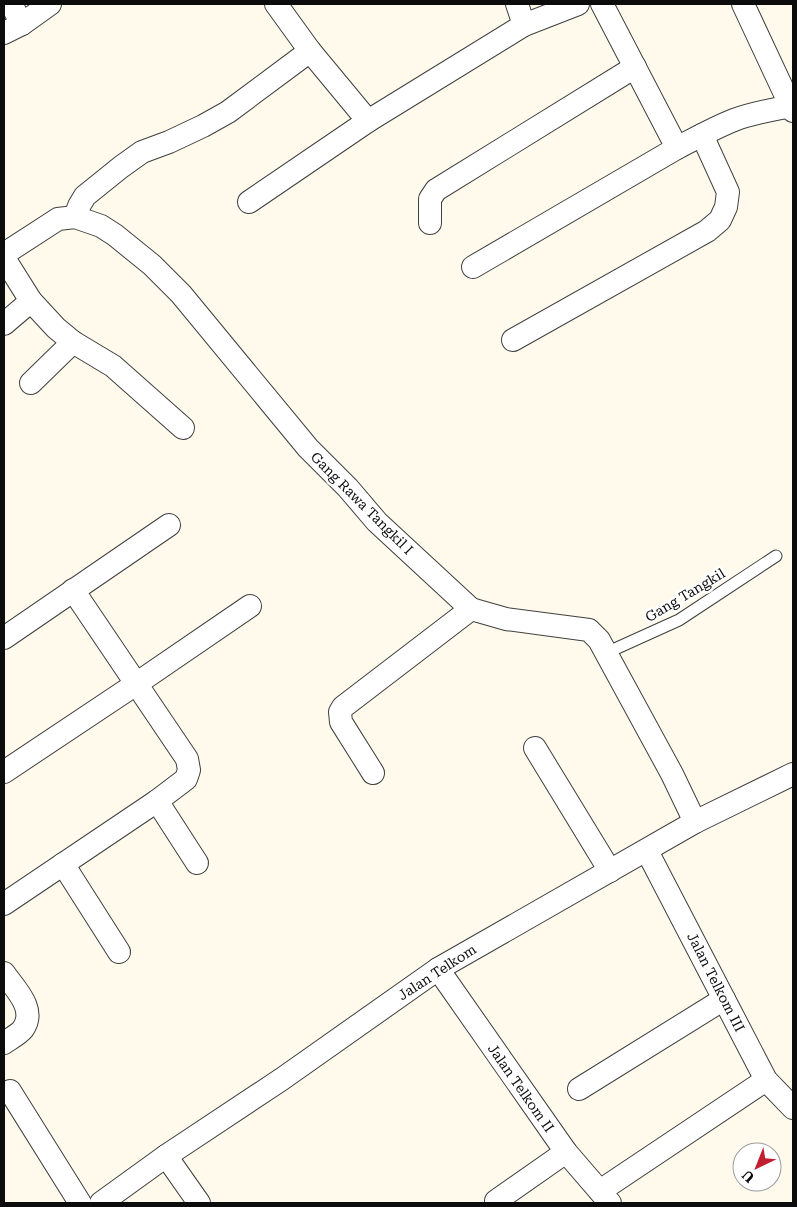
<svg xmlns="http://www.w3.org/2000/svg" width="797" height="1207" viewBox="0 0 797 1207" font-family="'Roboto Serif',serif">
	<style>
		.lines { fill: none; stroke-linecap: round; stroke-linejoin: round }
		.service-casing { stroke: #3f3f3f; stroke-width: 13 }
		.minor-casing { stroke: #3f3f3f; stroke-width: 24 }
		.service { stroke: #fff; stroke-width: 11 }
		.minor { stroke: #fff; stroke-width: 22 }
		.labels { text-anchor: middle; stroke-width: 5; stroke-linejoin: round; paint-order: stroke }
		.street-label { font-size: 14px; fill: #0c0c0c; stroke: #fff }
	</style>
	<rect width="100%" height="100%" fill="#fffaeb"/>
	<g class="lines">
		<defs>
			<polyline id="service" points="606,653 679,620 776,556"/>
			<g id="minor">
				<polyline points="11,4 22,24"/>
				<polyline points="276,4 310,51 368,121"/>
				<polyline points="517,4 524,25"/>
				<polyline points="602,4 677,148"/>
				<polyline points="743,4 793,111"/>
				<polyline points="4,33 22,24 50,4"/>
				<polyline points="249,202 368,121 524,25 578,4"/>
				<polyline points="75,217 79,206 85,196 121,167 142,152 169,142 203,126 228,112 310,51"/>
				<polyline points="430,223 430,199 436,190 635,67"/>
				<polyline points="4,254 58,219 75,217 101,226 115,235 152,265 181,294 308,448 348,488 377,522 471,609 506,619 589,630 599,640 672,774 695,822"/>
				<polyline points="4,258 31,301 56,328 73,342 113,366 183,428"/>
				<path d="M473 267 677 148C696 138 714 128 734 120 752 113 772 110 791 106"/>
				<polyline points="4,324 31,301"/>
				<polyline points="513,340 707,231 720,220 726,207 728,192 702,135"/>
				<polyline points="31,383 73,342"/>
				<polyline points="4,638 169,525"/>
				<polyline points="535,748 610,871"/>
				<polyline points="4,772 136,684 250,606"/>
				<polyline points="373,773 341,722 340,712 343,707 471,609"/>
				<polyline points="157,801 197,863"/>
				<polyline points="647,851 766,1080 793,1108"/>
				<polyline points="63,864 119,952"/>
				<polyline points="4,904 157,801 186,779 189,770 187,759 73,590"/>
				<polyline points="438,969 566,1152 610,1203"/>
				<path d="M4 973C15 989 37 1009 23 1029 19 1034 10 1039 4 1043"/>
				<polyline points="579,1089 724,999"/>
				<polyline points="10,1091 80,1203"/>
				<polyline points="166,1156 199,1203"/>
				<polyline points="600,1191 766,1080"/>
				<polyline points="496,1201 566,1152"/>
				<polyline points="101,1203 166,1156 282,1079 438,969 695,822 793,774"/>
			</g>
		</defs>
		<use href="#service" class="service-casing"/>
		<use href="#minor" class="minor-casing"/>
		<use href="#service" class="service"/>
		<use href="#minor" class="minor"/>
	</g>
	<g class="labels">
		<g class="street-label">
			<text transform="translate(362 503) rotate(45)" y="5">Gang Rawa Tangkil I</text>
			<text transform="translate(685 595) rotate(-31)" y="5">Gang Tangkil</text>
			<text transform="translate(437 972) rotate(-33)" y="5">Jalan Telkom</text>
			<text transform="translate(716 982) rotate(63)" y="5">Jalan Telkom III</text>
			<text transform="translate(521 1088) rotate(55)" y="5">Jalan Telkom II</text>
		</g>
	</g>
	<rect width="797" height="1207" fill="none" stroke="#0c0c0c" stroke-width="10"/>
	<g transform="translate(757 1167) rotate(223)"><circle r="24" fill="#ffffff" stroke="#9e9e9e"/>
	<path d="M0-4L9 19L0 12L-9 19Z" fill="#c21e32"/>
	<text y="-8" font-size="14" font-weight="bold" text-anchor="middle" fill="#0c0c0c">U</text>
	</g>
</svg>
